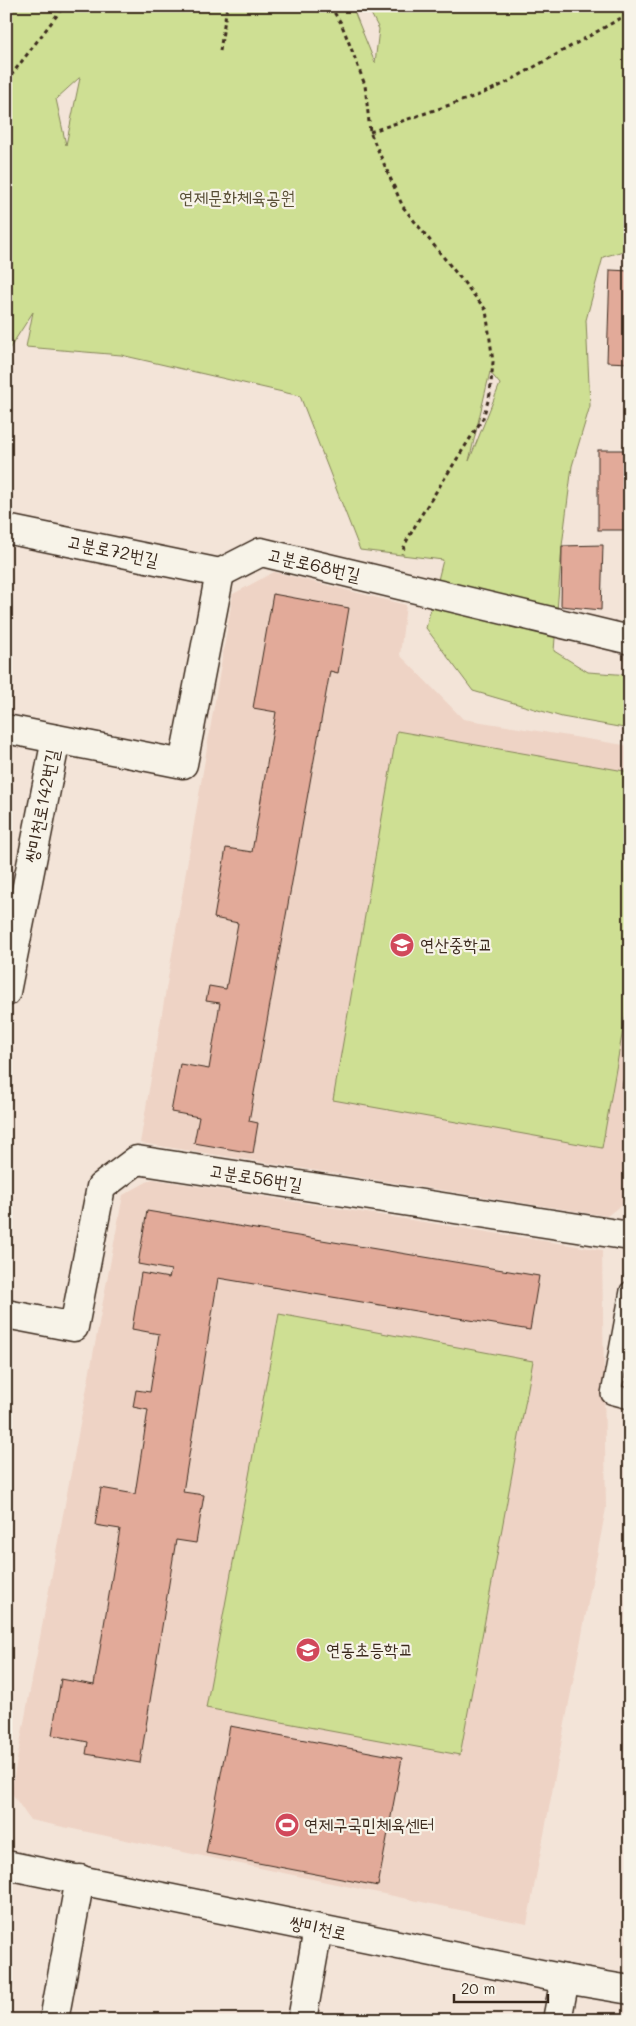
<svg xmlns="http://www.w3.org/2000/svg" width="636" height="2026" viewBox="0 0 636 2026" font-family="Mali,'Poor Story',sans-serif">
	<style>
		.built { fill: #eed3c5 }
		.green { fill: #cedf93; stroke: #848458; fill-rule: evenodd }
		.building { fill: #e2aa99; stroke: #3b2a1e }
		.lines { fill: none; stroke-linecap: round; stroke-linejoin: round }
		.lane-casing { stroke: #3b2a1e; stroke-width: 22 }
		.street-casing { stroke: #3b2a1e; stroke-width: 31 }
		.secondary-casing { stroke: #3b2a1e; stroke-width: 31 }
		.path { stroke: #3b2a1e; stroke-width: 3; stroke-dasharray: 4 4; stroke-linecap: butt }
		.lane { stroke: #f7f3e8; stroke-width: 19 }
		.street { stroke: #f7f3e8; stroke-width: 28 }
		.secondary { stroke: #f7f3e8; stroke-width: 28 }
		.labels { text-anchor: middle; stroke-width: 4.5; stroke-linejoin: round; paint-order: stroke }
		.park-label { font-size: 18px; fill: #584e35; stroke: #f7f3e8 }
		.street-label { font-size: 18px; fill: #3b2a1e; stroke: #f7f3e8 }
		.poi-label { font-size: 18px; fill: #3b2a1e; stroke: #f7f3e8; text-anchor: start }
	</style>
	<rect width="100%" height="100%" fill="#f3e4d8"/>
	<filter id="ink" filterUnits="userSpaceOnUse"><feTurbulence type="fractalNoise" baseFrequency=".02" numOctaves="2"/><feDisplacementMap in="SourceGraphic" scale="10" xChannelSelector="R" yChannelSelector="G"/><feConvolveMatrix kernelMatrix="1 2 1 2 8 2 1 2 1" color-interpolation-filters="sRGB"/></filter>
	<g filter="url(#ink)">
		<g class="built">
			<polygon points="274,572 406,605 400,655 463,719 630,746 630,1198 607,1216 140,1143 233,594"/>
			<polygon points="152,1179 602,1250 606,1508 527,1924 30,1820 11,1792 123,1195"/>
		</g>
		<g class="green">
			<path d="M6 6H352L375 63 379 29 367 6H630V249L603 257 586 320 590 406 572 466 562 546 554 651 588 672 630 675V729L562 717 473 691 426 628 443 560 360 550 300 396 121 355 26 347 33 312 6 354ZM79 78H80L66 145 56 99ZM490 372 500 384 469 461Z"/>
			<polygon points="397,731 630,772 630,990 602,1148 333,1100"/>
			<polygon points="279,1314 533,1361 460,1755 206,1708"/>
		</g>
		<g class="building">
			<polygon points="610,270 630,271 630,363 607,362"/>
			<rect x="598" y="450" width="32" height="80"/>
			<polygon points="603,545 601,610 561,606 562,546"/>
			<polygon points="273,594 349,608 338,673 330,671 249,1121 258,1123 253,1153 194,1143 199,1117 171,1112 180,1064 209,1069 220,1003 206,1001 209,986 226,989 238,923 214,918 226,848 252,852 276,712 253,708"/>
			<polygon points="630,1043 630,1090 622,1088"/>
			<polygon points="147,1211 539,1276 530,1330 218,1278 183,1492 204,1495 196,1543 176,1540 140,1763 86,1754 88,1742 52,1735 61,1679 94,1685 120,1529 95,1525 101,1488 135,1494 148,1410 133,1407 136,1390 150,1392 159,1334 132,1329 141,1273 169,1278 171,1270 138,1264"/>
			<polygon points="230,1726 402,1758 378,1886 206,1853"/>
		</g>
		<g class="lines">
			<defs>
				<polyline id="lane" points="630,1291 611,1394 630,1399"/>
				<g id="street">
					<polyline points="6,529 220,573"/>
					<polyline points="220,573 261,552 630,640"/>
					<polyline points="6,729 183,764 220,573"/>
					<polyline points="6,992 56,739"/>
					<polyline points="6,1314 74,1327 101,1187 137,1160 630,1236"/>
					<polyline points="54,2020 80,1879"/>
					<polyline points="302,2020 318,1929"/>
					<polyline points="557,2020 565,1979"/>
				</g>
				<polyline id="secondary" points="6,1865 565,1979 630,1990"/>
			</defs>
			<use href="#lane" class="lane-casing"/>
			<use href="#street" class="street-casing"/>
			<use href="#secondary" class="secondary-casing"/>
			<g class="path">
				<polyline points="330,6 341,23 351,48 365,85 370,132 403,207 486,310 493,362 490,394 483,418 420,517 405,544 402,554"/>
				<polyline points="220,51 227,6"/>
				<polyline points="6,82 64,6"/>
				<polyline points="370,132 479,95 504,84 630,13"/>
			</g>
			<use href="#lane" class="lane"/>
			<use href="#street" class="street"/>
			<use href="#secondary" class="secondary"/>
		</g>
	</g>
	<defs>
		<symbol id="school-disc" viewBox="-11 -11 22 22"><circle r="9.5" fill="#d1495b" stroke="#f7f3e8"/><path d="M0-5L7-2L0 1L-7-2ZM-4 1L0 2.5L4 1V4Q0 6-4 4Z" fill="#fff"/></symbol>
		<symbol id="stadium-disc" viewBox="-11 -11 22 22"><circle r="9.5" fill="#d1495b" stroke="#f7f3e8"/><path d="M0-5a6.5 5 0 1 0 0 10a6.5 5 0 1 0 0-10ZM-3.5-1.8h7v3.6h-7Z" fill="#fff"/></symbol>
	</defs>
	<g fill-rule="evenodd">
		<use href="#school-disc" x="388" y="931" width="28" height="28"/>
		<use href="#school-disc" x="294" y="1636" width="28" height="28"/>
		<use href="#stadium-disc" x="273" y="1811" width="28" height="28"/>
	</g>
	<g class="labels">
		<g class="park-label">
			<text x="237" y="204">연제문화체육공원</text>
		</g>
		<g class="street-label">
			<text transform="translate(113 551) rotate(12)" y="6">고분로72번길</text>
			<text transform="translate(314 565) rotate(13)" y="6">고분로68번길</text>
			<text transform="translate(42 806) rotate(-79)" y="6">쌍미천로142번길</text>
			<text transform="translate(256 1178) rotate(9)" y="6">고분로56번길</text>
			<text transform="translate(318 1928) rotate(12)" y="6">쌍미천로</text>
		</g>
		<g class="poi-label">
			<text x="420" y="951">연산중학교</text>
			<text x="326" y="1656">연동초등학교</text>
			<text x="304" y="1831">연제구국민체육센터</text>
		</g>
	</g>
	<rect width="636" height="2026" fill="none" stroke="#f7f3e8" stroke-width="25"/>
	<rect x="12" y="12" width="611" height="2001" fill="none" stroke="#3b2a1e" stroke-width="2" filter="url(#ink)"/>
	<path d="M454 1994v8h94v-8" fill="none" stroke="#3b2a1e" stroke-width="2.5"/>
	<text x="461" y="1994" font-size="15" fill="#3b2a1e" stroke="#f7f3e8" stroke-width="4" paint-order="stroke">20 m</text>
</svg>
